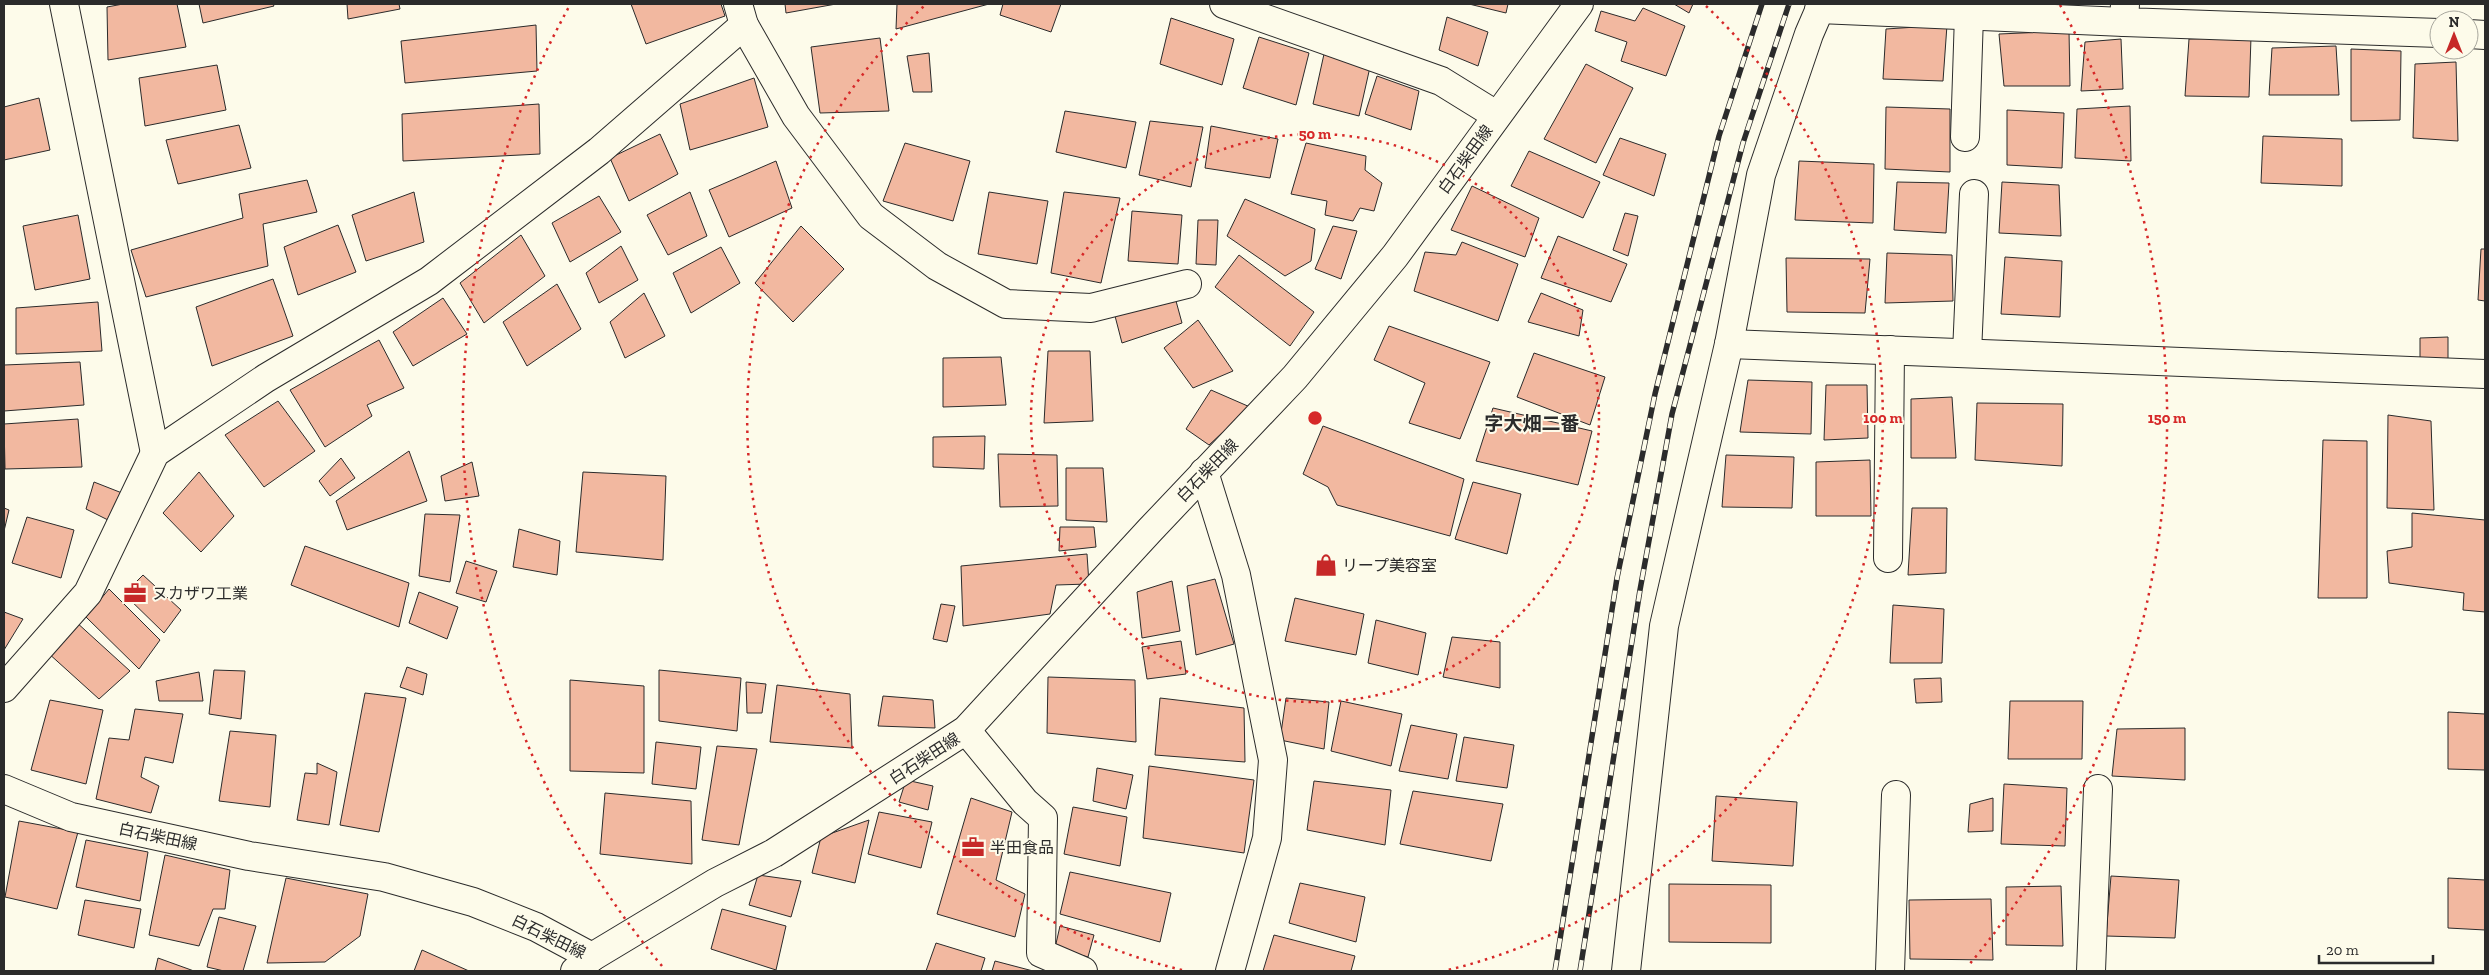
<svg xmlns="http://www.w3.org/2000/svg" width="2489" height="975" viewBox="0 0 2489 975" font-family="'Zilla Slab','Noto Sans JP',serif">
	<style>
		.building { fill: #f2b8a0; stroke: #2b2b2b }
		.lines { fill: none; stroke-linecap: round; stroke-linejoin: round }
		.minor-casing { stroke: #2b2b2b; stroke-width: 30 }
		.major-casing { stroke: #2b2b2b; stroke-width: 30 }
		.minor { stroke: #fdfbea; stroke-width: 28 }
		.major { stroke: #fdfbea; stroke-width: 28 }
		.rail-casing { stroke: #2b2b2b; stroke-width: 5.5 }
		.rail { stroke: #fdfbea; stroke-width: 4; stroke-dasharray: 11; stroke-linecap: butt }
		.ring { fill: none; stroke: #d62828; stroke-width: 2.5; stroke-dasharray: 2.5 5 }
		.labels { text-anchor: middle; stroke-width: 4; stroke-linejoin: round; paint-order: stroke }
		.street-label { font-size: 16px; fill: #2b2b2b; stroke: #fdfbea }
		.poi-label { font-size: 16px; fill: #2b2b2b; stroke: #fdfbea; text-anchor: start }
		.quarter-label { font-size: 19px; font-weight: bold; fill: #2b2b2b; stroke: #fdfbea }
		.centre { fill: #d62828; stroke: #fdfbea; stroke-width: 2.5 }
		.ring-label { font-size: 15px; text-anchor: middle; font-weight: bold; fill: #d62828; stroke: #fdfbea; stroke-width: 4; stroke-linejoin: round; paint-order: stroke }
	</style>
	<rect width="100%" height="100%" fill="#fdfbea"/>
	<g class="building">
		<polygon points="123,4 177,4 186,47 108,60 107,7"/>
		<polygon points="199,4 273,4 274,6 203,23"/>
		<polygon points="347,4 399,4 400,9 348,19"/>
		<polygon points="631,4 721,4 725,16 646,44"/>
		<polygon points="785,4 836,4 786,13"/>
		<polygon points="897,4 989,4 896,29"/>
		<polygon points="1003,4 1061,4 1051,32 1000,15"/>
		<polygon points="1469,4 1508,4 1506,13"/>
		<polygon points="1674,4 1693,4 1689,13"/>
		<polygon points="1643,8 1685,26 1666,76 1621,61 1627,42 1595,31 1601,11 1635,21"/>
		<polygon points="1447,17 1488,32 1478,66 1439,50"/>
		<polygon points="1171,18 1234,39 1222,85 1160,64"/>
		<polygon points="536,25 537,71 405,83 401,41"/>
		<polygon points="1947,25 1943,81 1883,79 1886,29"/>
		<polygon points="2069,31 2070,86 2004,86 1999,34"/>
		<polygon points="1259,37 1309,53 1296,105 1243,88"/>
		<polygon points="2251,37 2249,97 2185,96 2189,39"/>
		<polygon points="880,38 889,111 820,113 811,47"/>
		<polygon points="2121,39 2123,89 2081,91 2085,42"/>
		<polygon points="2336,46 2339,95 2269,95 2272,48"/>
		<polygon points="2351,49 2401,51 2400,120 2351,121"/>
		<polygon points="929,53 932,92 913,92 907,56"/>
		<polygon points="1324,54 1370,67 1359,116 1313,104"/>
		<polygon points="2456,62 2458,141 2413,138 2415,64"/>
		<polygon points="1586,64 1633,88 1596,163 1544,139"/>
		<polygon points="217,65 226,110 145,126 139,78"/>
		<polygon points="1377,76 1419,91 1411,130 1365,114"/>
		<polygon points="754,78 768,127 690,150 680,104"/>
		<polygon points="39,98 50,150 4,160 4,107"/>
		<polygon points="539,104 540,154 403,161 402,114"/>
		<polygon points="2130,106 2131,161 2075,158 2077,109"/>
		<polygon points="1886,107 1950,109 1950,172 1885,169"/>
		<polygon points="2007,110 2064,113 2062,168 2007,165"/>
		<polygon points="1065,111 1136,122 1126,168 1056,152"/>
		<polygon points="1150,121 1203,127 1191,187 1139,175"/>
		<polygon points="239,125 251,168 178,184 166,140"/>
		<polygon points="1211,126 1278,139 1270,178 1205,168"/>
		<polygon points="660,134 678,174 629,201 610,158"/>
		<polygon points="2263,136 2342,139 2342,186 2261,183"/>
		<polygon points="1620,138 1666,154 1654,196 1603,175"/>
		<polygon points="905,143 970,161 953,221 883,201"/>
		<polygon points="1306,143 1366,156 1365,170 1382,183 1374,211 1360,208 1353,221 1325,215 1327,201 1291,194"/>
		<polygon points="1529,151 1600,182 1583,218 1511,186"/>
		<polygon points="776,161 792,208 729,237 709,190"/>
		<polygon points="1799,161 1874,164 1873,223 1795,220"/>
		<polygon points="307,180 317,212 263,224 268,266 146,297 131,250 243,218 239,194"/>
		<polygon points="1897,182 1949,183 1946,233 1894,230"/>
		<polygon points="2002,182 2059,185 2061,236 1999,233"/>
		<polygon points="1472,186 1539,218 1525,257 1451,230"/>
		<polygon points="414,192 424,242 366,261 352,215"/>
		<polygon points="690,192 707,236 668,255 647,215"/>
		<polygon points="989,192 1048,201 1037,264 978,254"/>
		<polygon points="1064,192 1120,198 1101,283 1051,273"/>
		<polygon points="599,196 621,232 570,262 552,223"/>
		<polygon points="1245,199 1315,229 1311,261 1285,276 1227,236"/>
		<polygon points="1132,211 1182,215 1178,264 1128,261"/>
		<polygon points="1625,213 1638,216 1628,256 1613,250"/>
		<polygon points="78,215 90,279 35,290 23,226"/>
		<polygon points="1198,220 1218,220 1216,265 1196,264"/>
		<polygon points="338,225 356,272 298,295 284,247"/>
		<polygon points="801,226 844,269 793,322 755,283"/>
		<polygon points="1333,226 1357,231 1341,279 1315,269"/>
		<polygon points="521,235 545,276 484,323 460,283"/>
		<polygon points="1558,236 1627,264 1611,302 1541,278"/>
		<polygon points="1462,242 1518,264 1498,321 1414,291 1425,252 1456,255"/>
		<polygon points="621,246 638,280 599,303 586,273"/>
		<polygon points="721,247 740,283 691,313 673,273"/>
		<polygon points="2481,249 2485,249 2485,301 2478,300"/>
		<polygon points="1887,253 1952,255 1953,301 1885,303"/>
		<polygon points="1239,255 1314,312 1290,346 1215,287"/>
		<polygon points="2005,257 2062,261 2060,317 2001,314"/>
		<polygon points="1786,258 1870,259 1865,313 1787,312"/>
		<polygon points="273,279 293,336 212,366 196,307"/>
		<polygon points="557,284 581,329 527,366 503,322"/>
		<polygon points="644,293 665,336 625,358 610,322"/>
		<polygon points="1541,293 1583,310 1579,336 1528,322"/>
		<polygon points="443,298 467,334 413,366 393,332"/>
		<polygon points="1176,301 1182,323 1122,343 1115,316"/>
		<polygon points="98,302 102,351 16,354 16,308"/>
		<polygon points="1198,320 1233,371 1193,388 1164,348"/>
		<polygon points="1389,326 1490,362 1460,439 1409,423 1425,383 1374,360"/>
		<polygon points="2448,337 2448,361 2420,361 2420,338"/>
		<polygon points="379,340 404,388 367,405 372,416 325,447 290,390"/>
		<polygon points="1048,351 1090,351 1093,421 1044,423"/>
		<polygon points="1534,353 1605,377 1590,425 1517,397"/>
		<polygon points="1001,357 1006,405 943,407 943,358"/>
		<polygon points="80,362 84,405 4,411 4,365"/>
		<polygon points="1748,380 1812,382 1811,434 1740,432"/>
		<polygon points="1826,385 1867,385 1868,438 1824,440"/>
		<polygon points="1211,390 1250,407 1209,445 1186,429"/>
		<polygon points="1952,397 1956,458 1911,458 1911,399"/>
		<polygon points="278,401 315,451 264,487 225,435"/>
		<polygon points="1977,403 2063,404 2062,466 1975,460"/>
		<polygon points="1493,408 1592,431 1578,485 1476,461"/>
		<polygon points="2388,415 2431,421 2434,510 2387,508"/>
		<polygon points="78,419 82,467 5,469 4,424"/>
		<polygon points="1323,426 1464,479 1450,536 1337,505 1328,487 1303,474"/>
		<polygon points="985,436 984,469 933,467 933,437"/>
		<polygon points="2323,440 2367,441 2367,598 2318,598"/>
		<polygon points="409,451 427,501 347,530 336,501"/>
		<polygon points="998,454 1057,455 1058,506 1000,507"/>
		<polygon points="1726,455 1794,457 1792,508 1722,507"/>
		<polygon points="341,458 355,478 330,496 319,481"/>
		<polygon points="1870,460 1871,516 1816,516 1816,462"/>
		<polygon points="472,462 479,496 445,501 441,476"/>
		<polygon points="1066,468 1103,468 1107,522 1066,520"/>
		<polygon points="199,472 234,516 201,552 163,513"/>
		<polygon points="583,472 666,476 663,560 576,552"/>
		<polygon points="94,482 122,493 110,521 86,509"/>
		<polygon points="1473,482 1521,494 1507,554 1455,539"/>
		<polygon points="4,508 9,510 4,531"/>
		<polygon points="1912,508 1947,508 1946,573 1908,575"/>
		<polygon points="2412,513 2485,520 2485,612 2463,610 2464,593 2389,583 2387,551 2412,547"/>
		<polygon points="425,514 460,515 450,582 419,576"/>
		<polygon points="27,517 74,530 61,578 12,563"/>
		<polygon points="1060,527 1094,527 1096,547 1059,551"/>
		<polygon points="519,529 560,541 557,575 513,567"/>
		<polygon points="305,546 409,583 399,627 291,585"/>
		<polygon points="1087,554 1089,584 1056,585 1050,614 963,626 961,566"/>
		<polygon points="466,561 497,571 486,602 456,593"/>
		<polygon points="143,575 181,610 164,633 124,594"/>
		<polygon points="1215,579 1234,644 1196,655 1187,586"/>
		<polygon points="1172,581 1180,631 1142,638 1137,592"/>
		<polygon points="109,589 160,640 139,669 86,617"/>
		<polygon points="419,592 458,607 447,639 409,623"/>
		<polygon points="1295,598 1364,614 1356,655 1285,641"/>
		<polygon points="941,604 955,606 947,642 933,639"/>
		<polygon points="1893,605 1944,609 1942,663 1890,663"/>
		<polygon points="4,612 23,619 4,650"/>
		<polygon points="1376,620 1426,633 1418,675 1368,663"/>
		<polygon points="75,621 130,671 99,699 47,652"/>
		<polygon points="1452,637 1500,642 1500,688 1443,677"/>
		<polygon points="1181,641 1186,674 1147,679 1142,647"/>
		<polygon points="407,667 427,674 423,695 400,687"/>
		<polygon points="214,670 245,671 241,719 209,714"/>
		<polygon points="659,670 741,678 737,731 659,721"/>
		<polygon points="199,672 203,701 159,701 156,681"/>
		<polygon points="1048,677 1135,680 1136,742 1047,733"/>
		<polygon points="1941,678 1942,702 1916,703 1914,679"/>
		<polygon points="570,680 644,686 644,773 570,771"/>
		<polygon points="746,682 766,684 762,713 747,713"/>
		<polygon points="777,685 850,694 852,748 770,742"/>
		<polygon points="365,693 406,698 379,832 340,825"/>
		<polygon points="883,696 933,700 935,728 878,726"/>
		<polygon points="1160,698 1244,708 1245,762 1155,755"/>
		<polygon points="1286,698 1329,702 1324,749 1280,740"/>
		<polygon points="50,700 103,710 86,784 31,770"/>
		<polygon points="1341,701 1402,714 1391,766 1331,751"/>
		<polygon points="2010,701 2083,701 2082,759 2008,759"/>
		<polygon points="135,709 183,714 173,763 145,757 141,777 159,786 151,813 96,799 109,738 129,740"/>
		<polygon points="2448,712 2485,714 2485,770 2448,769"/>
		<polygon points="1411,725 1457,734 1448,779 1399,771"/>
		<polygon points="2185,728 2185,780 2112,776 2117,729"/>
		<polygon points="230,731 276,735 270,807 219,801"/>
		<polygon points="1464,737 1514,745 1507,788 1456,781"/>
		<polygon points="656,742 701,747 696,789 652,784"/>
		<polygon points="717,746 757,749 739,845 702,840"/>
		<polygon points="317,763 337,772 329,825 297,820 305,773 317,774"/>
		<polygon points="1149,766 1254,780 1244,853 1143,838"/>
		<polygon points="1097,768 1133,775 1126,809 1093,801"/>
		<polygon points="906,780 933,786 928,810 899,802"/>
		<polygon points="1314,781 1391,790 1385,845 1307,830"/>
		<polygon points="2004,784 2067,788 2065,846 2001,844"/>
		<polygon points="1413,791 1503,804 1491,861 1400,844"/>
		<polygon points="605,793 691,801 692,864 600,854"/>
		<polygon points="1716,796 1797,802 1793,866 1712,861"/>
		<polygon points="971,798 1012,812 996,880 1025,894 1015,937 937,914"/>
		<polygon points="1993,798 1993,831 1968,832 1970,804"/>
		<polygon points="1073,807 1127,817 1120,866 1064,854"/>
		<polygon points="879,812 932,822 921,868 868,854"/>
		<polygon points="869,820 855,883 812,873 821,837"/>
		<polygon points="19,821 78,832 57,909 5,897"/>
		<polygon points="86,840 148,852 140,901 76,887"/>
		<polygon points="165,855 230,870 225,909 213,909 199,946 149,935"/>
		<polygon points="1070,872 1171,893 1160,942 1060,914"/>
		<polygon points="758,875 801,881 791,917 749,905"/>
		<polygon points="2111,876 2179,880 2175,938 2106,936"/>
		<polygon points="286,878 368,894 360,936 325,962 267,963"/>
		<polygon points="2448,878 2485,880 2485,930 2448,928"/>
		<polygon points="1300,883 1365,897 1356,942 1289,923"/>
		<polygon points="1669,884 1771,885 1771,943 1669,942"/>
		<polygon points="2061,886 2063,946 2006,945 2006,887"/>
		<polygon points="1991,899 1993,960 1910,959 1909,900"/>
		<polygon points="85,900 141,909 134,948 78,935"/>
		<polygon points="722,909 786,926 776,970 711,949"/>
		<polygon points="219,917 256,926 243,971 224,971 207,967"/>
		<polygon points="1060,926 1094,935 1088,957 1055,948"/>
		<polygon points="1274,935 1355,956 1351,971 1263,971"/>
		<polygon points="936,943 985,958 981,971 926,971"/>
		<polygon points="422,950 469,971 414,971"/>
		<polygon points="158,958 194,971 155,971"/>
		<polygon points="995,961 1033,971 992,971"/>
	</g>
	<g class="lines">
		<defs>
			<g id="minor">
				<polyline points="64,4 155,453"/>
				<polyline points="738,4 744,25 796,116 871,216 937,266 1006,304 1091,308 1187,284"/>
				<polyline points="1224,4 1441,81 1496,115"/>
				<polyline points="2125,4 2124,22 2439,33"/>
				<polyline points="1819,9 2124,22"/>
				<polyline points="2469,34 2485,35"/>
				<polyline points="1965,137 1969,15"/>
				<polyline points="1729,344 2485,374"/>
				<polyline points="1967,353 1974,194"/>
				<polyline points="1204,472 1236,575 1273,760 1267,838 1230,971"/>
				<polyline points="1888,558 1890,350"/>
				<polyline points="4,688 88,593 155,453 266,378 429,281 599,151 744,25"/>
				<polyline points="966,730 1025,802 1043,818 1041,953 1083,971"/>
				<polyline points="575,971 592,957"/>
				<polyline points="1626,971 1664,626 1729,344 1761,175 1809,34 1822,4"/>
				<polyline points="1890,971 1896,795"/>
				<polyline points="2091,971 2098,789"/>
			</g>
			<polyline id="major" points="4,789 71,817 249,856 384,877 473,902 536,927 592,957 715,883 774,853 966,730 1150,530 1295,377 1395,256 1579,4"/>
		</defs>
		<use href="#minor" class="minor-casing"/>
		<use href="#major" class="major-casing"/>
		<use href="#minor" class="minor"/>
		<use href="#major" class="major"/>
		<defs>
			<g id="rail">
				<polyline points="1555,971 1617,578 1655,394 1719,136 1762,4"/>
				<polyline points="1580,971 1640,590 1672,414 1743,143 1789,4"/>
			</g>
		</defs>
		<use href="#rail" class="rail-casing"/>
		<use href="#rail" class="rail"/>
	</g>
	<g class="ring">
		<circle cx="1315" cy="418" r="284"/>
		<path d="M1182 970A568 568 0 0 1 924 6M1706 6A568 568 0 0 1 1448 970"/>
		<path d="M662 966A852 852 0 0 1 570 5M2060 5A852 852 0 0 1 1968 966"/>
	</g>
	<defs>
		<symbol id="shop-bare" viewBox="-9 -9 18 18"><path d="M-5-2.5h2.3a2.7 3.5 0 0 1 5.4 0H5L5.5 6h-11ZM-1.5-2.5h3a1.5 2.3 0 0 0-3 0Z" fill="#c62828" stroke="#fdfbea" stroke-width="2.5" paint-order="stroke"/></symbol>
		<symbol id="office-bare" viewBox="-9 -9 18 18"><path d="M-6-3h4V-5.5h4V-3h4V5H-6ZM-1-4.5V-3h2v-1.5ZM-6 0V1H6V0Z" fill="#c62828" stroke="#fdfbea" stroke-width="2.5" paint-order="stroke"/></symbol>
	</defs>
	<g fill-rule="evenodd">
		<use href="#shop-bare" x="1310" y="549" width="32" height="32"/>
		<use href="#office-bare" x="119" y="577" width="32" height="32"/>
		<use href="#office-bare" x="957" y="831" width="32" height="32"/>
	</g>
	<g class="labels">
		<g class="street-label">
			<text transform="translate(1465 159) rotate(-54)" y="6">白石柴田線</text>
			<text transform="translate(1207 470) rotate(-46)" y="6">白石柴田線</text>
			<text transform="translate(924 758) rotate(-33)" y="6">白石柴田線</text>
			<text transform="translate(158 836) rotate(12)" y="6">白石柴田線</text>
			<text transform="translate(549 936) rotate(26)" y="6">白石柴田線</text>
		</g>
		<g class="poi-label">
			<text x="1342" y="571">リープ美容室</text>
			<text x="152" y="599">ヌカザワ工業</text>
			<text x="990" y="853">半田食品</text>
		</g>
		<g class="quarter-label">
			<text x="1532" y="430">字大畑二番</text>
		</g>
	</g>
	<circle cx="1315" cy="418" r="8" class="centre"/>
	<g class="ring-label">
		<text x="1315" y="139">50 m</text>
		<text x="1883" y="423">100 m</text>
		<text x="2167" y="423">150 m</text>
	</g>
	<rect width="2489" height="975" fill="none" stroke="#2b2b2b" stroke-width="10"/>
	<g transform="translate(2454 35)"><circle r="24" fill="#fdfbea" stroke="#a9a89e"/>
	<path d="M0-4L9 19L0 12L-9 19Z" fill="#c62828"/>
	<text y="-8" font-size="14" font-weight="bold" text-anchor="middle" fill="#2b2b2b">N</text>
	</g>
	<path d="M2319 955v8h114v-8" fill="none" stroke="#2b2b2b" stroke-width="2.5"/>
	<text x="2326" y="955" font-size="15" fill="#2b2b2b" stroke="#fdfbea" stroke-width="4" paint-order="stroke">20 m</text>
</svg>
